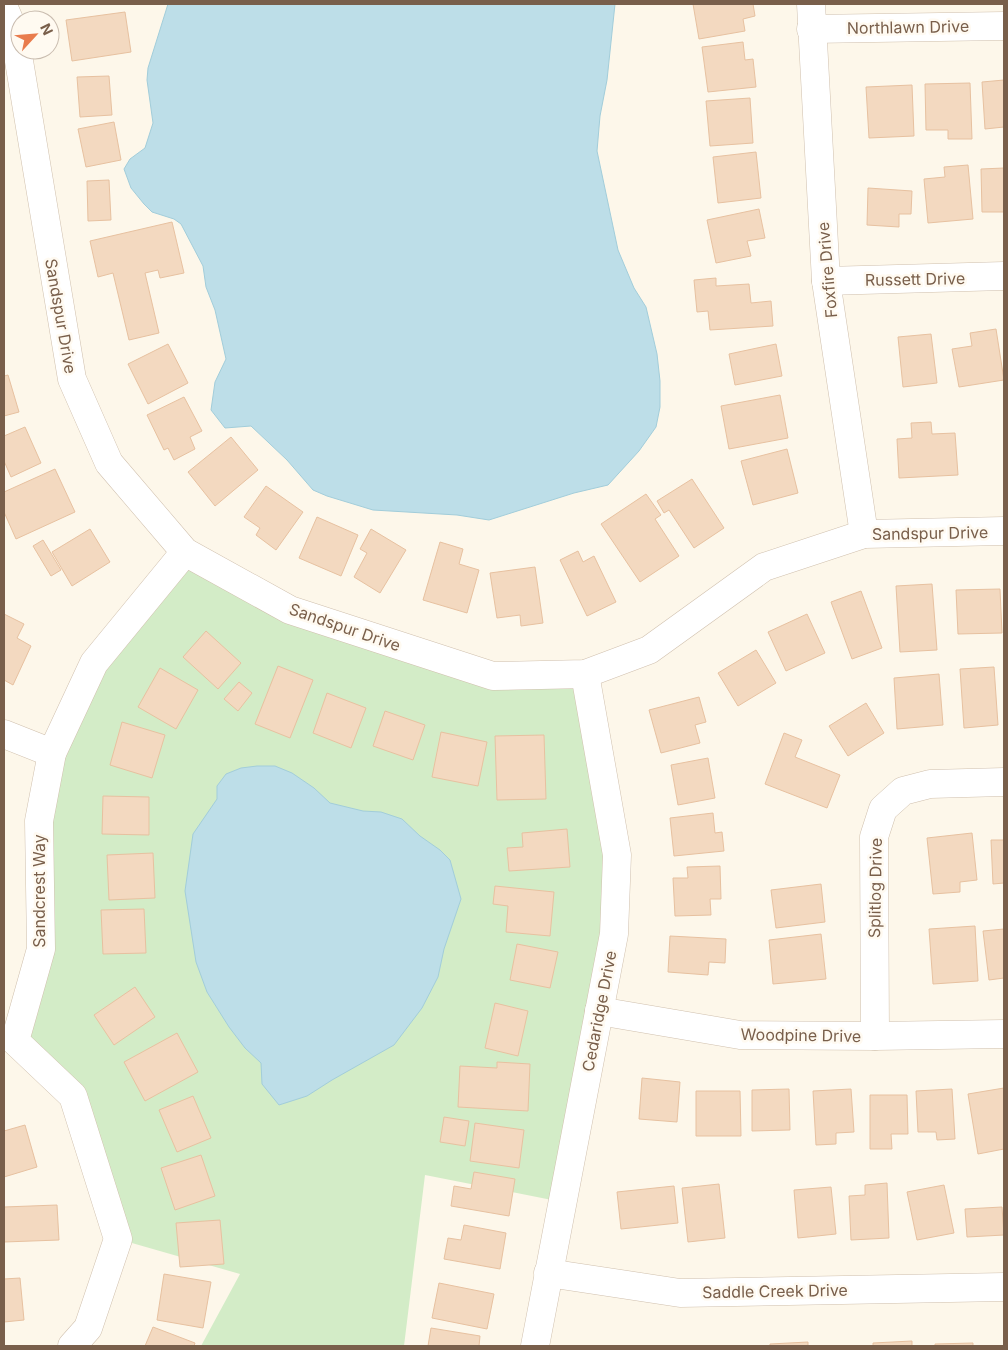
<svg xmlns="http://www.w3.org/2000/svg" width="1008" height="1350" viewBox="0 0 1008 1350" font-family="Inter,sans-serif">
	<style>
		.green { fill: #d3ecc7 }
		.water { fill: #bddee8; stroke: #a2cdda }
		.building { fill: #f3d9c0; stroke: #e7c1a0 }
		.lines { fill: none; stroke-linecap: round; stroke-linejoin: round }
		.minor-casing { stroke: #d0c0ae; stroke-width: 29 }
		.minor { stroke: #fff; stroke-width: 28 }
		.labels { text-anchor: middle; stroke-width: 5; stroke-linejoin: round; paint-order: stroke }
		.street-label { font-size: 16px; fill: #795f4b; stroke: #fffaf1 }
	</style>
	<rect width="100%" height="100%" fill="#fdf7ea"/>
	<polygon class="green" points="185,552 290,610 493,675 585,674 617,855 562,1202 425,1175 404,1346 201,1346 240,1274 118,1239 73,1096 15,1041 41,949 39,821 94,663"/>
	<g class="water">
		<polygon points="168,4 615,4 607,80 600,116 597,151 618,250 634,288 646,307 657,354 660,381 660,407 656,427 639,451 608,485 574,493 489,520 457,515 373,510 327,496 313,490 287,460 251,426 225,428 211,410 215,382 226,359 215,310 206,287 203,266 181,224 174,219 152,212 144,204 131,188 124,169 130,159 145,148 153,123 147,80 148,68"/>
		<polygon points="257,766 275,766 292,773 314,788 330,803 363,811 381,812 402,819 420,836 440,850 450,860 461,899 444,949 438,977 422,1008 394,1045 332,1080 307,1096 279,1105 262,1084 261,1063 245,1048 229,1027 207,992 196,962 185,891 193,834 217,799 217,786 226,774 241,768"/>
	</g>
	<g class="building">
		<polygon points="693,4 753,4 755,16 743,19 745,31 699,39"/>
		<polygon points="125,12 131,52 72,61 66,20"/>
		<polygon points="743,42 745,60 753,59 756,87 708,92 702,47"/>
		<polygon points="109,76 112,115 80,117 77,77"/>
		<polygon points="1004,80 1004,127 985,129 982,82"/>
		<polygon points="970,83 972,139 948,139 948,130 926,130 925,84"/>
		<polygon points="912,85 914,136 869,138 866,87"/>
		<polygon points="750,98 753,143 710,146 706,101"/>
		<polygon points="114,122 121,160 86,167 78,129"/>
		<polygon points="756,152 761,198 718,203 713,157"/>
		<polygon points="968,165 973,219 928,223 924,179 945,177 944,167"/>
		<polygon points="1004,168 1004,212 982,212 981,169"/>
		<polygon points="109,180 111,220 88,221 87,181"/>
		<polygon points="868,188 912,191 911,214 899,214 899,227 867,225"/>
		<polygon points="759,209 765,238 747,241 751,256 716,263 707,220"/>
		<polygon points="172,222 184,273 160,278 158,270 145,273 159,333 129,340 113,273 98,277 90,241"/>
		<polygon points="716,278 716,286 749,284 751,303 771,301 773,326 710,330 708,311 697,312 694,280"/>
		<polygon points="996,329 1004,380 959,387 952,349 972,346 970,333"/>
		<polygon points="931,334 937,383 903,387 898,337"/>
		<polygon points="168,344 188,383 148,404 128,364"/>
		<polygon points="776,344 782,376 735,385 729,354"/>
		<polygon points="8,375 19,412 4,416 4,376"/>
		<polygon points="780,395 788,438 729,449 721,406"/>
		<polygon points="184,397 202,431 190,437 195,449 174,460 168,448 164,450 147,415"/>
		<polygon points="931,422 932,434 955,433 958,475 899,478 897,439 912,438 911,423"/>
		<polygon points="25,427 41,463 11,477 4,461 4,436"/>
		<polygon points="231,437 258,470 215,506 188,472"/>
		<polygon points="787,449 798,493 753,505 741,461"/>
		<polygon points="55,469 75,512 16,539 4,512 4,492"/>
		<polygon points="692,479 724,528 694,548 669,510 664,513 657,501"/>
		<polygon points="266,486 303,512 276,550 256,535 260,528 244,517"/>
		<polygon points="646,494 661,515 655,519 679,556 640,582 601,524"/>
		<polygon points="317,517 358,535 341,576 299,558"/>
		<polygon points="90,529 110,562 72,586 52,552"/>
		<polygon points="371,529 406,550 380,593 354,577 367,553 360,549"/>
		<polygon points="43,540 61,570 51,576 33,546"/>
		<polygon points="440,542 463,549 459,564 479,570 467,613 423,600"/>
		<polygon points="578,551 583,562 594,556 616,602 587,616 560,560"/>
		<polygon points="535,567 543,623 521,626 520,615 497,618 490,573"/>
		<polygon points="932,584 937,650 900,652 896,586"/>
		<polygon points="1000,589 1002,633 958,634 956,590"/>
		<polygon points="861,591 882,648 852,659 831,602"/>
		<polygon points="4,614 24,624 17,638 31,646 13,685 4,680"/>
		<polygon points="807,614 825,653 786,671 768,632"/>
		<polygon points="206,631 241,663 218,689 183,657"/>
		<polygon points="756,650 776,683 738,706 718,673"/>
		<polygon points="278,666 313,680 290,738 255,724"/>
		<polygon points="994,667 998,725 964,728 960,669"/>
		<polygon points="160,668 198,690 176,729 138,707"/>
		<polygon points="939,674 943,725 897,729 894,678"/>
		<polygon points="239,682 252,693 238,711 224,699"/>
		<polygon points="327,693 366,708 351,748 313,733"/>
		<polygon points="699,697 706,722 695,725 700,743 661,753 649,710"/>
		<polygon points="866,703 884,733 848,756 829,726"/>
		<polygon points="385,711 425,725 413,760 373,746"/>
		<polygon points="122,722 165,735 152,778 110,765"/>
		<polygon points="441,732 487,742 478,786 432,777"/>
		<polygon points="784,733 802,740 795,757 840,775 827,808 765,784"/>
		<polygon points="544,735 546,799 497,800 495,736"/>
		<polygon points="708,758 715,798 678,805 671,765"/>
		<polygon points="103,796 149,797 149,835 102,834"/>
		<polygon points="713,813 715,833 722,832 724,851 674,856 670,818"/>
		<polygon points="567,829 570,867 509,871 507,848 523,847 522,833"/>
		<polygon points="972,833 977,880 960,882 960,892 933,894 927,838"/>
		<polygon points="991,840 1004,840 1004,883 993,884"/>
		<polygon points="153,853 155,898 109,900 107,855"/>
		<polygon points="720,866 721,899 710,899 711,915 675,916 673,878 688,878 687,867"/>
		<polygon points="821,884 825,922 776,928 771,890"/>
		<polygon points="495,886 554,892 550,936 506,932 508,906 493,904"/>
		<polygon points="144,909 146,953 103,954 101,910"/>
		<polygon points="975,926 978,981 933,984 929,929"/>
		<polygon points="1004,929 1004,978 989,980 983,931"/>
		<polygon points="821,934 826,979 773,984 769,940"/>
		<polygon points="670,936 726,939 725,963 709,962 708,975 668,972"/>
		<polygon points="517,944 558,952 550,988 510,980"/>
		<polygon points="135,987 155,1017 114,1045 94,1015"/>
		<polygon points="495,1003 528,1011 518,1056 485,1048"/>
		<polygon points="177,1033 198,1072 145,1101 124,1062"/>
		<polygon points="497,1062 530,1064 528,1111 458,1107 460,1066 497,1068"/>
		<polygon points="642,1078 680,1082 677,1122 639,1119"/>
		<polygon points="1004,1088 1004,1149 978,1154 968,1094"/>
		<polygon points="789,1089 790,1130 752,1131 752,1090"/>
		<polygon points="851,1089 854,1132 836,1133 836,1144 816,1145 813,1091"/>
		<polygon points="952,1089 955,1139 937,1140 936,1132 918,1132 916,1091"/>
		<polygon points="696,1091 740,1091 741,1136 696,1136"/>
		<polygon points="870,1095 907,1095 908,1134 891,1134 892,1149 870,1149"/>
		<polygon points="193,1096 211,1138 177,1152 159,1110"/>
		<polygon points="444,1117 469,1121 465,1146 440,1142"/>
		<polygon points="475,1123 524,1130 519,1168 470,1161"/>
		<polygon points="25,1125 37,1167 4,1177 4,1131"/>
		<polygon points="201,1155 215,1196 175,1210 161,1168"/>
		<polygon points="474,1172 515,1179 509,1216 451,1206 454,1186 471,1189"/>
		<polygon points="887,1183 889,1238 851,1240 849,1196 865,1195 865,1185"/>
		<polygon points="719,1184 725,1238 688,1242 682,1188"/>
		<polygon points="944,1185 954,1233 917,1240 907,1192"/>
		<polygon points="674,1186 678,1223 621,1229 617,1192"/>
		<polygon points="831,1187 836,1234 798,1238 794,1190"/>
		<polygon points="57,1205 59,1240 4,1242 4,1207"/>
		<polygon points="1002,1207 1004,1235 967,1237 965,1209"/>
		<polygon points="220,1220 224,1264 180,1267 176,1223"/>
		<polygon points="464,1225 506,1233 500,1269 444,1259 448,1238 461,1240"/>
		<polygon points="164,1274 211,1282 203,1328 157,1320"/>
		<polygon points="20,1278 24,1320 4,1322 4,1279"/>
		<polygon points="439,1283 494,1294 487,1329 432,1318"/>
		<polygon points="153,1327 195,1343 194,1346 145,1346"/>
		<polygon points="431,1328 480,1336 479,1346 428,1346"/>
		<polygon points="912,1341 912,1346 873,1346 873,1343"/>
		<polygon points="808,1342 808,1346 770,1346 770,1344"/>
		<polygon points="973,1343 973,1346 935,1346 935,1344"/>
	</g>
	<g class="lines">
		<defs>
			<g id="minor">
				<polyline points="811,4 826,281 864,534"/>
				<polyline points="4,8 14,31 72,379 109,463 185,552 290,610 493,676 585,674 649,650 764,567 864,534 1004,531"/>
				<polyline points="811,29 1004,26"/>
				<polyline points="826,281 1004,276"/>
				<polyline points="4,734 52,753"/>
				<polyline points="599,1011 740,1035 875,1036 1004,1034"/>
				<polyline points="875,1036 874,837 883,809 903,791 930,784 1004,782"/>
				<polyline points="548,1273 680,1293 1004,1287"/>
				<polyline points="72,1346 88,1328 118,1239 73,1096 15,1041 41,949 39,821 52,753 94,663 185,552"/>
				<polyline points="535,1346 614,934 617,855 585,674"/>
			</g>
		</defs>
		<use href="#minor" class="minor-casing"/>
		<use href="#minor" class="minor"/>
	</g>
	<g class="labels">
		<g class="street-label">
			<text transform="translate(908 27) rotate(-1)" y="6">Northlawn Drive</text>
			<text transform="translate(827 270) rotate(-95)" y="6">Foxfire Drive</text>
			<text transform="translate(915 279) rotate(-1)" y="6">Russett Drive</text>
			<text transform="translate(61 316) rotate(80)" y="6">Sandspur Drive</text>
			<text transform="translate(930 533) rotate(-1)" y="6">Sandspur Drive</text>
			<text transform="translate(345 627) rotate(19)" y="6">Sandspur Drive</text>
			<text transform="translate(875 888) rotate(-89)" y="6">Splitlog Drive</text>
			<text transform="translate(39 891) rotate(-90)" y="6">Sandcrest Way</text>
			<text transform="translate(599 1011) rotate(-79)" y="6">Cedaridge Drive</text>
			<text transform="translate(801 1035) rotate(1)" y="6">Woodpine Drive</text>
			<text transform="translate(775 1291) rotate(-1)" y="6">Saddle Creek Drive</text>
		</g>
	</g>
	<rect width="1008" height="1350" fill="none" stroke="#795f4b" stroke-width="10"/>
	<g transform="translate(35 35) rotate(64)"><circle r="24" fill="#fffaf1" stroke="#c9bcaf"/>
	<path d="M0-4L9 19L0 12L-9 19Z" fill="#e97c4d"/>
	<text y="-8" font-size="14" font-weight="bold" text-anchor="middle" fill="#795f4b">N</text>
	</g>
</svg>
